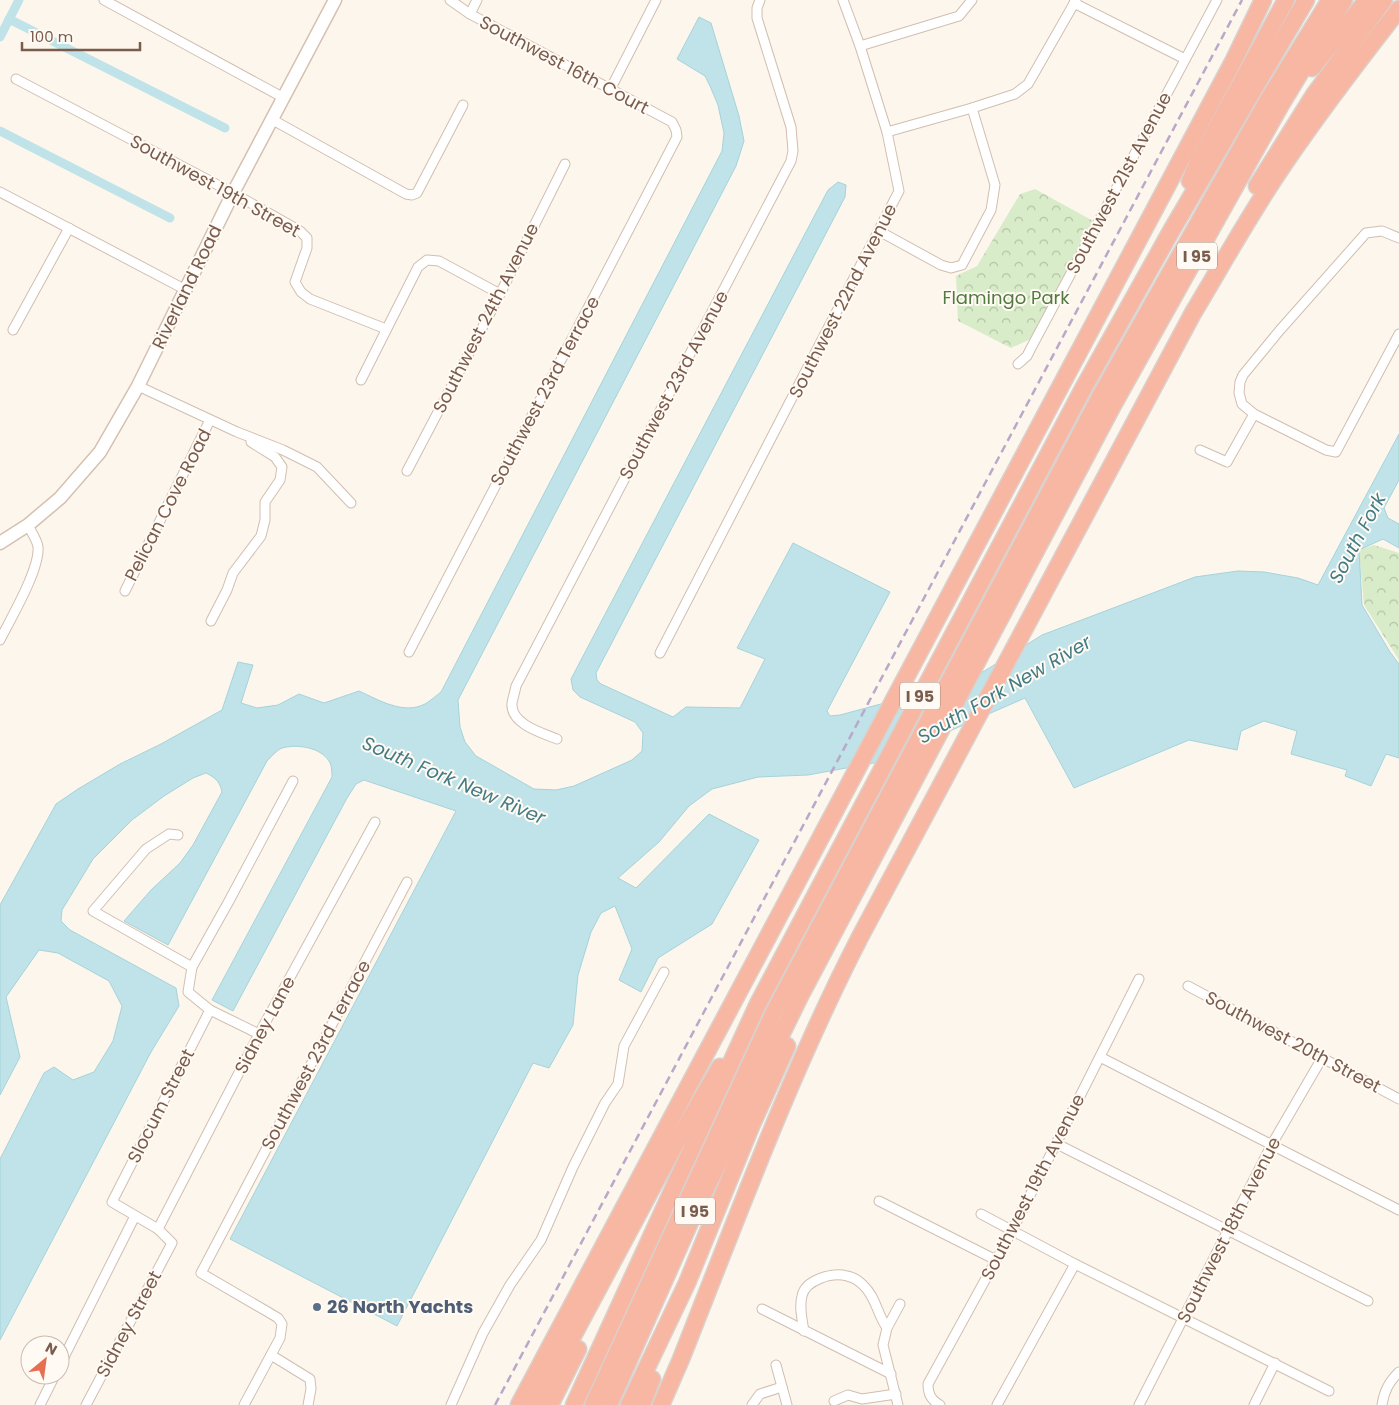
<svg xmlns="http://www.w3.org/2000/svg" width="1399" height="1405" viewBox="0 0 1399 1405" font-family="Poppins,sans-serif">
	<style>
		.park { fill: url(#park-crowns) }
		.water { fill: #bfe3e8; stroke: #a5d3da }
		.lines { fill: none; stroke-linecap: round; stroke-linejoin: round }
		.canal { stroke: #bfe3e8; stroke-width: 9 }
		.street-casing { stroke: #d1beb0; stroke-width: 11 }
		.secondary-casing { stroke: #d6c0b0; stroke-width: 15 }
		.highway-casing { stroke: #dad1cd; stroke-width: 19 }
		.street { stroke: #fff; stroke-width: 9 }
		.secondary { stroke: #fff; stroke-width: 12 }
		.highway { stroke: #f7b7a3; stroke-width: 16 }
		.rail { stroke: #b9a8c9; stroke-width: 2.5; stroke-dasharray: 8 5; stroke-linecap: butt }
		.service-dot { fill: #5c6f8a; stroke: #fffaf3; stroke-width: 2 }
		.labels { text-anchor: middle; stroke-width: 4; stroke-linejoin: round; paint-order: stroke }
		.shield { fill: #fffaf3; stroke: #a28b7f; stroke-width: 1 }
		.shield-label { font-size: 16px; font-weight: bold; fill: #7a5c4d }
		.street-label { font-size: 18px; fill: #7a5c4d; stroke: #fffaf3 }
		.park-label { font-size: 18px; fill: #537a41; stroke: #fffaf3 }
		.service-label { font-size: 18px; font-weight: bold; fill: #4e5e75; stroke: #fffaf3; text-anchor: start }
		.water-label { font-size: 19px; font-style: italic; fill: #437c86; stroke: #fffaf3 }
	</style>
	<defs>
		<pattern id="park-crowns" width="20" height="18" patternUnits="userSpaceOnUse" patternTransform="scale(1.25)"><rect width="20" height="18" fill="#d8ecc9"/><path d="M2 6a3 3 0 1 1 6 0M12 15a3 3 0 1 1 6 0" fill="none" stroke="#b4c2a5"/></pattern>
	</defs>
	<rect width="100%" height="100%" fill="#fdf6ec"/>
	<g class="park">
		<polygon points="1035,189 1095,222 1033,338 1011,348 958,321 956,276 977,266 1020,194"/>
		<polygon points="1374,545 1399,553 1399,660 1364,605 1359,550"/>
	</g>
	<path class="water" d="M699 17 711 23 739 116 744 141 736 166 458 700 460 727 465 742 476 756 534 789 556 790 574 786 632 760 642 751 643 733 635 722 580 697 573 690 571 679 828 190 838 182 846 185 845 197 596 673 597 680 601 684 673 717 686 707 740 708 765 659 737 648 793 543 890 592 827 711 830 716 840 715 970 680 1042 635 1195 577 1238 571 1264 572 1298 578 1318 585 1399 434V480L1384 508 1388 518 1399 524V548L1383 539 1359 550 1362 605 1390 652 1399 664V758L1386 754 1371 786 1345 776 1347 770 1291 754 1297 731 1264 721 1241 731 1237 750 1189 740 1074 788 1025 698 879 762 808 775 758 777 712 789 689 806 659 842 618 878 636 888 709 814 759 840 712 924 658 958 641 992 619 980 632 949 615 906 601 913 591 932 578 975 573 1025 549 1068 533 1063 397 1326 230 1239 456 811 364 780 356 784 347 798 233 1011 212 1000 332 777C332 772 332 766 329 761 320 747 297 744 282 748 277 750 271 757 267 761L168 945 124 921 151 890 180 863 193 845 222 792C220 782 216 778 206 773L193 778 164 796 132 820 93 859 62 910 61 921 70 930 176 988 179 1006 151 1052 0 1340V1159L44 1073 54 1067 73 1080 94 1072 113 1041 122 1006 109 981 58 953 39 950 6 997 20 1057 0 1095V905L56 804 78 789 120 764 161 744 222 710 238 662 253 665 241 703 257 708 278 705 299 694 324 703 359 691C379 700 403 715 425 704 430 701 436 696 441 692L722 151 724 133 718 105 710 86 705 76 677 59Z"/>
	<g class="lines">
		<g class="canal">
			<polyline points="9,19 225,128"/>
			<polyline points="0,37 19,0"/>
			<polyline points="0,131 170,218"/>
		</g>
		<defs>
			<g id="street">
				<polyline points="104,0 284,98"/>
				<polyline points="1074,3 1185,59"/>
				<polyline points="470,14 477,0"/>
				<polyline points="860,46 959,16 972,0"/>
				<polyline points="16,79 233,193 300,231 307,238 307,248 295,282 301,292 310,299 386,329"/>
				<polyline points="610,90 656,0"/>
				<polyline points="273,120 406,194 412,195 417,193 463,105"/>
				<polyline points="887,132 972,108 1015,94 1028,84 1076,0"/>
				<polyline points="0,192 186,290"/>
				<polyline points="879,231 941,265 951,268 962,265 991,210 995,185 972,108"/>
				<polyline points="1399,238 1382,231 1366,233 1280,330 1243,375 1240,382 1239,393 1242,404 1254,414 1326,450 1336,452 1399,334"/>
				<polyline points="13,330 69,228"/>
				<polyline points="1018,364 1027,356 1031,348 1217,0"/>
				<polyline points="361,380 418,267 427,260 439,261 500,294"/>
				<polyline points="138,386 237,432 283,450 317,467 351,503"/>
				<polyline points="1200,450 1227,462 1254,414"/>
				<polyline points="407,471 500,294 565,164"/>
				<polyline points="125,591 210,420"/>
				<polyline points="211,621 227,590 233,573 261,536 265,520 265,502 280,480 282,467 275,457 251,442"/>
				<path d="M0 640C11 618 40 569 38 547 37 539 31 532 28 525"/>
				<polyline points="409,652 677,137 676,130 672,122 470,14 450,0"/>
				<polyline points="660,653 899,191 887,132 860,46 843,0"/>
				<path d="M557 739C542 733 510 724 512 703 513 697 515 692 516 686L791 161 793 151 791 127 757 18V8L760 0"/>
				<polyline points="178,835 169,834 146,849 93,911 192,967 188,992 210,1010 259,1034"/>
				<polyline points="192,967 229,901 293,781"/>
				<polyline points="1188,986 1399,1099"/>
				<polyline points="1100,1057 1399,1210"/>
				<polyline points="1057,1144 1368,1301"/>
				<polyline points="879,1201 996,1260"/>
				<polyline points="981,1214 1075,1264 1329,1391"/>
				<polyline points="158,1229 259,1034 375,822"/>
				<polyline points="762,1309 891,1374"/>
				<polyline points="887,1328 900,1304"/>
				<path d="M804 1331C802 1319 799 1307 802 1296 805 1280 832 1272 847 1276 853 1277 859 1281 863 1285 876 1297 877 1314 887 1328L883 1345 898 1405"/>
				<polyline points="271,1355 310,1379 311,1389 308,1405"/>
				<polyline points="60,1365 135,1216"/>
				<polyline points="776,1365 787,1405"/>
				<polyline points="834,1401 848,1395 862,1399 896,1394"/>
				<polyline points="40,1405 55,1375"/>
				<polyline points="86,1405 172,1243 158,1229 112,1202 210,1010"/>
				<polyline points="244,1405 280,1338 282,1324 278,1318 268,1312 201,1273 407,882"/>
				<polyline points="451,1405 483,1333 510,1285 541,1240 573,1167 605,1103 618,1084 624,1046 664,972"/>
				<polyline points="752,1405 760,1394 782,1387"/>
				<path d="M940 1405C931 1400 928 1394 928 1384L1012 1231 1139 979"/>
				<polyline points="997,1405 1075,1264"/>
				<polyline points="1139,1405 1272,1144 1322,1058"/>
				<polyline points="1254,1405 1275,1363"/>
				<path d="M1382 1405C1384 1391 1389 1382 1399 1372"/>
			</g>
			<polyline id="secondary" points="0,543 28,525 60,498 100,452 138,386 233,193 335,0"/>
			<g id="highway">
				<polyline points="1312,68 1367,0"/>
				<polyline points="1190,181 1199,160 1286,0"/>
				<polyline points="1257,186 1314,95 1384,0"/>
				<polyline points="519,1405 1234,60 1263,0"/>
				<polyline points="536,1405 676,1143 720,1067"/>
				<polyline points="550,1405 578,1349"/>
				<polyline points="574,1405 758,1004 1083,389 1170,233 1306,0"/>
				<polyline points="593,1405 774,1012 1101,395 1268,100 1330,0"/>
				<polyline points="609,1405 695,1211 800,996 1113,405 1280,106 1344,0"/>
				<polyline points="629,1405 687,1283 752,1124 787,1046"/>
				<polyline points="642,1405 652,1379"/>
				<path d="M661 1405 681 1359C737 1218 790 1073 860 937L1193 313C1223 263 1251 212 1284 164 1320 111 1359 60 1399 9"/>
			</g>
		</defs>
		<use href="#street" class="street-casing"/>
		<use href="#secondary" class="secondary-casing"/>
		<use href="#highway" class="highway-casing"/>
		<use href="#street" class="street"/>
		<use href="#secondary" class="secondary"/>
		<use href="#highway" class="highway"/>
		<polyline class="rail" points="495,1405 1242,0"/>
	</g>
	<circle class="service-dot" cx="317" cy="1307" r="5"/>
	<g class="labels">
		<g class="shield">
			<rect x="1177" y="242.5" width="40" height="27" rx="4"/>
			<rect x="900" y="682.5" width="40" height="27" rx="4"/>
			<rect x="675" y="1197.5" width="40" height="27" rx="4"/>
		</g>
		<g class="shield-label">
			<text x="1197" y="262">I 95</text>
			<text x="920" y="702">I 95</text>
			<text x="695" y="1217">I 95</text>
		</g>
		<g class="street-label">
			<text transform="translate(564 65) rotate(28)" y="6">Southwest 16th Court</text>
			<text transform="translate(1119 183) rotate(-62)" y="6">Southwest 21st Avenue</text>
			<text transform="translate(215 186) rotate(29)" y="6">Southwest 19th Street</text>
			<text transform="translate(187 287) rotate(-64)" y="6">Riverland Road</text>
			<text transform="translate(843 301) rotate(-63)" y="6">Southwest 22nd Avenue</text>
			<text transform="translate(486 318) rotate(-63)" y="6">Southwest 24th Avenue</text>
			<text transform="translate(674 385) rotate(-62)" y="6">Southwest 23rd Avenue</text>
			<text transform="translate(545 391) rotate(-62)" y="6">Southwest 23rd Terrace</text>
			<text transform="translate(168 505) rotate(-63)" y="6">Pelican Cove Road</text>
			<text transform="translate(265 1025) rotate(-62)" y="6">Sidney Lane</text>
			<text transform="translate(1293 1042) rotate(28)" y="6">Southwest 20th Street</text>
			<text transform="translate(316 1055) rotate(-62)" y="6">Southwest 23rd Terrace</text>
			<text transform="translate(161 1106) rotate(-63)" y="6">Slocum Street</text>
			<text transform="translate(1033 1187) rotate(-63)" y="6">Southwest 19th Avenue</text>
			<text transform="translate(1229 1230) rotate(-63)" y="6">Southwest 18th Avenue</text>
			<text transform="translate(129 1324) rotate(-62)" y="6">Sidney Street</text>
		</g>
		<g class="park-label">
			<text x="1006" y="304">Flamingo Park</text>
		</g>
		<g class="service-label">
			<text x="327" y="1313">26 North Yachts</text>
		</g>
		<g class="water-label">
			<text transform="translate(1357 538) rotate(-62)" y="7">South Fork</text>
			<text transform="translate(1004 689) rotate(-30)" y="7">South Fork New River</text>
			<text transform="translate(454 780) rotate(23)" y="7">South Fork New River</text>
		</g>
	</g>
	<g transform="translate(45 1360) rotate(29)"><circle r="24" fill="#fffaf3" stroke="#cabbb1"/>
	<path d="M0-4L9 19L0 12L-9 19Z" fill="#e76f51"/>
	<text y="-8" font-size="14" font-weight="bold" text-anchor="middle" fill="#7a5c4d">N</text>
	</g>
	<path d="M22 42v8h118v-8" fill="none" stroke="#7a5c4d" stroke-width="2.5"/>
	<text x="30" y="42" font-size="15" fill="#7a5c4d" stroke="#fffaf3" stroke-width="4" paint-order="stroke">100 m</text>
</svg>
